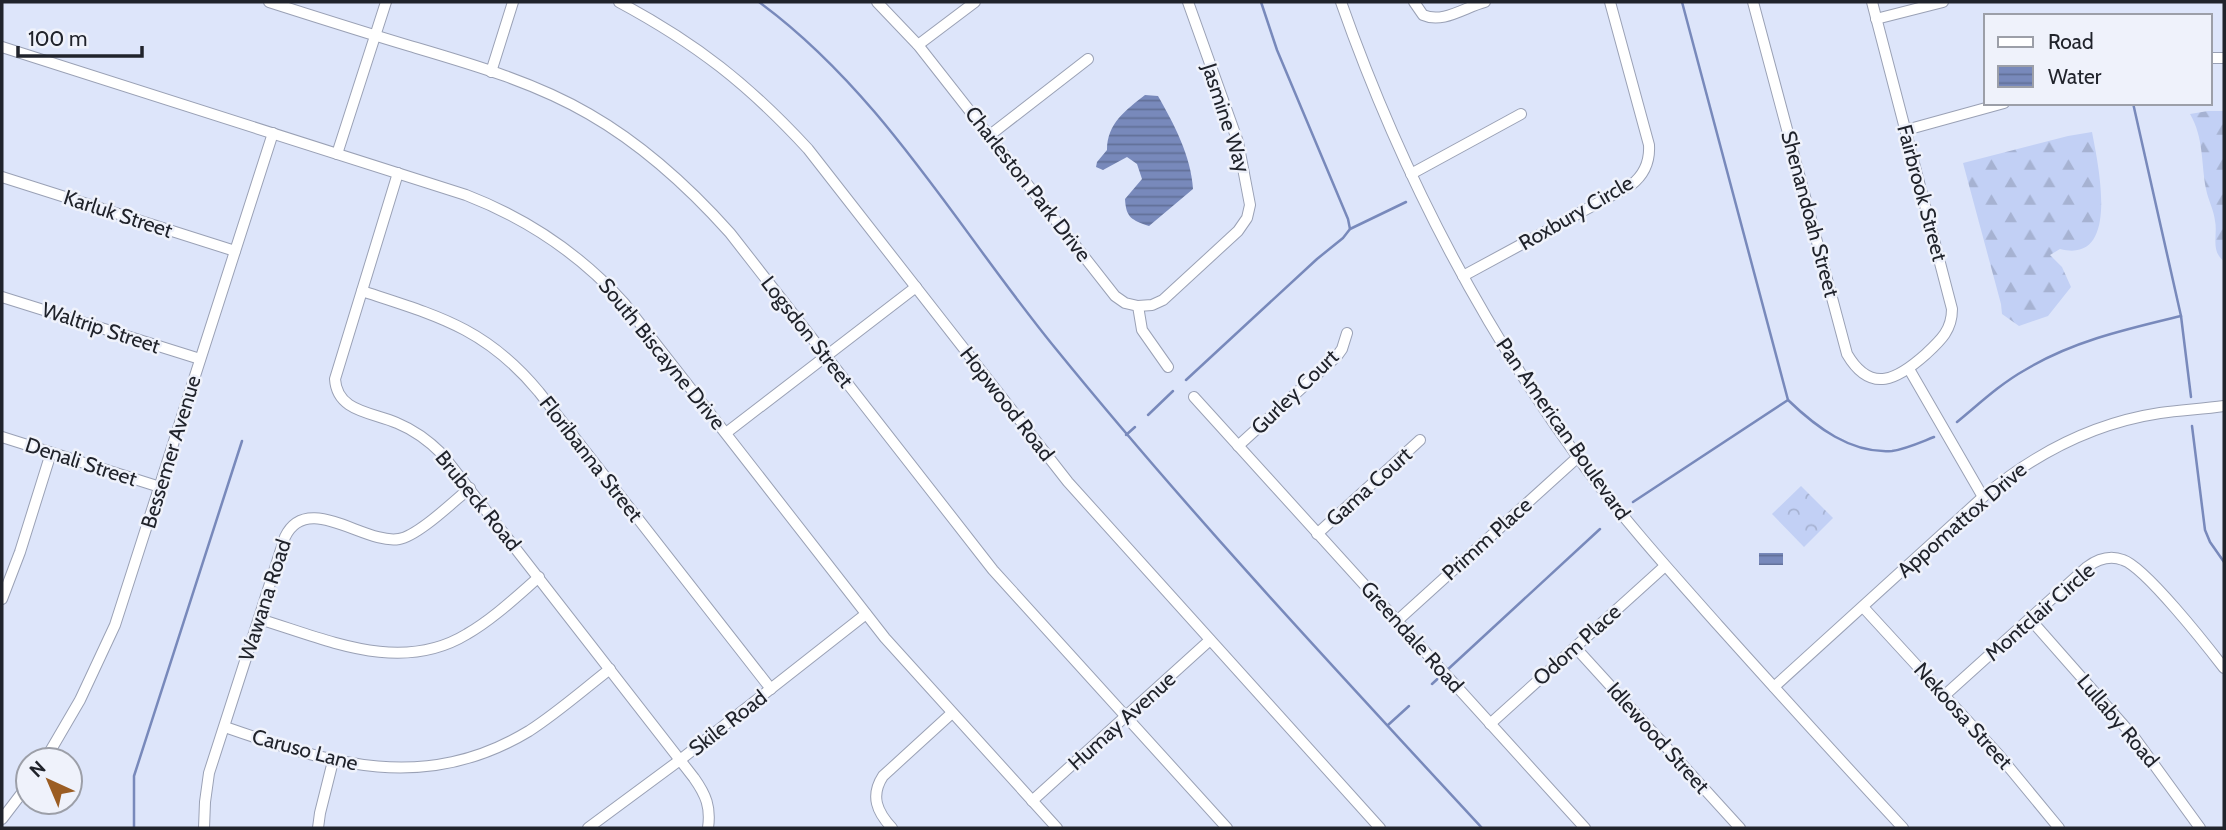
<svg xmlns="http://www.w3.org/2000/svg" width="2226" height="830" viewBox="0 0 2226 830" font-family="Cabin,sans-serif">
	<style>
		.forest { fill: url(#forest-firs) }
		.park { fill: url(#park-crowns) }
		.water { fill: url(#water-rules) }
		.lines { fill: none; stroke-linecap: round; stroke-linejoin: round }
		.stream { stroke: #7889bb; stroke-width: 2.5 }
		.minor-casing { stroke: #9aa1b5; stroke-width: 12 }
		.minor { stroke: #fff; stroke-width: 10 }
		.labels { text-anchor: middle; stroke-width: 5; stroke-linejoin: round; paint-order: stroke }
		.street-label { font-size: 21px; fill: #20232b; stroke: #eff2fb }
	</style>
	<defs>
		<pattern id="forest-firs" width="22" height="20" patternUnits="userSpaceOnUse" patternTransform="scale(1.75)"><rect width="22" height="20" fill="#c2d0f5"/><path d="M5 1l3.5 6h-7zM16 11l3.5 6h-7z" fill="#a6b2d2"/></pattern>
		<pattern id="park-crowns" width="20" height="18" patternUnits="userSpaceOnUse" patternTransform="scale(1.75)"><rect width="20" height="18" fill="#c2d0f5"/><path d="M2 6a3 3 0 1 1 6 0M12 15a3 3 0 1 1 6 0" fill="none" stroke="#a6b2d2"/></pattern>
		<pattern id="water-rules" width="6" height="5" patternUnits="userSpaceOnUse" patternTransform="scale(1.75)"><rect width="6" height="5" fill="#7889bb"/><path d="M0 2.5h6" fill="none" stroke="#627098"/></pattern>
	</defs>
	<rect width="100%" height="100%" fill="#dde5fa"/>
	<g class="forest">
		<path d="M2208 111H2224V261C2210 251 2218 235 2215 221 2214 210 2208 200 2206 189 2201 163 2204 138 2190 114Z"/>
		<path d="M2092 132C2098 164 2121 265 2060 249L2050 255 2062 267 2071 287 2048 316 2019 326 2002 314 2001 304 1963 163 2068 136Z"/>
	</g>
	<polygon class="park" points="1801,486 1833,518 1804,547 1772,514"/>
	<g class="water">
		<path d="M1145 95 1158 96C1174 124 1191 156 1193 189L1149 226C1132 220 1126 218 1125 199L1142 179 1137 164 1127 157 1103 170 1096 167 1097 162 1107 150C1107 123 1126 110 1145 95Z"/>
		<rect x="1759" y="553" width="24" height="12"/>
	</g>
	<g class="lines">
		<g class="stream">
			<path d="M759 2C883 93 960 232 1056 349 1191 515 1337 671 1482 828"/>
			<path d="M1682 2 1788 400C1816 427 1851 454 1892 451 1906 449 1921 442 1934 437"/>
			<polyline points="2133,103 2181,316 2191,397"/>
			<polyline points="1350,229 1406,202"/>
			<polyline points="1186,380 1317,259 1343,238 1350,229 1348,219 1277,50 1261,2"/>
			<polyline points="1148,415 1173,391"/>
			<path d="M1957 422C1979 404 2000 384 2025 370 2073 341 2127 329 2181 316"/>
			<polyline points="2192,426 2205,530 2210,542 2224,562"/>
			<polyline points="1126,435 1135,427"/>
			<polyline points="1633,502 1788,400"/>
			<polyline points="1432,684 1600,529"/>
			<polyline points="1388,725 1409,706"/>
			<polyline points="134,828 134,776 242,441"/>
		</g>
		<defs>
			<g id="minor">
				<path d="M269 2C316 17 363 32 410 46 471 64 534 82 589 114 643 145 688 186 730 233L993 570 1227 828"/>
				<path d="M619 2C697 44 748 84 808 149L1068 482 1380 828"/>
				<polyline points="877,2 918,45 1115,296 1125,303 1138,306 1142,330 1168,367"/>
				<path d="M1341 2C1398 164 1478 320 1579 459 1622 518 1670 571 1718 625 1779 693 1841 761 1903 828"/>
				<path d="M1414 2 1423 15C1443 24 1465 7 1485 2"/>
				<path d="M1753 2 1847 354C1871 395 1898 379 1926 354 1941 340 1952 330 1952 309L1872 2"/>
				<polyline points="1876,19 1943,2"/>
				<polyline points="918,45 975,2"/>
				<path d="M2 47 466 195C528 219 580 254 624 303L885 638 1057 828"/>
				<polyline points="2210,58 2224,58"/>
				<polyline points="491,72 513,2"/>
				<polyline points="1906,130 2004,103"/>
				<polyline points="990,135 1088,59"/>
				<polyline points="337,154 386,2"/>
				<path d="M398 173 335 379C337 412 372 412 397 423 414 430 429 441 442 454L694 778C706 795 711 807 708 828"/>
				<polyline points="1411,174 1521,114"/>
				<polyline points="2,177 235,251"/>
				<path d="M1463 276 1631 185C1644 175 1650 162 1649 145L1610 2"/>
				<path d="M362 291C438 316 486 328 539 392L771 689"/>
				<polyline points="2,297 200,359"/>
				<polyline points="1138,306 1152,305 1163,300 1238,231 1247,218 1250,205 1238,142 1188,2"/>
				<polyline points="1909,369 1983,497"/>
				<polyline points="1194,397 1585,828"/>
				<polyline points="726,433 916,287"/>
				<polyline points="2,437 160,487"/>
				<polyline points="1238,446 1337,356 1342,349 1347,333"/>
				<polyline points="1317,534 1420,440"/>
				<polyline points="2,599 20,552 51,453"/>
				<polyline points="1863,607 1998,754 2059,828"/>
				<path d="M259 619C326 639 400 675 467 634 493 619 516 597 539 577"/>
				<polyline points="2030,619 2134,737 2200,828"/>
				<polyline points="1397,621 1578,457"/>
				<polyline points="1575,647 1740,828"/>
				<path d="M1774 687 1983 497C2034 454 2094 423 2160 413 2181 410 2203 409 2224 406"/>
				<path d="M1945 695 2087 567C2098 559 2110 555 2123 560 2145 567 2207 646 2224 668"/>
				<polyline points="1490,724 1665,566"/>
				<path d="M225 727C331 764 425 794 529 731 557 713 583 690 610 669"/>
				<polyline points="45,760 80,700 115,625 273,133"/>
				<polyline points="1032,801 1210,640"/>
				<polyline points="2,819 28,785"/>
				<path d="M204 828 205 802 209 773 285 537C307 491 365 545 399 539 418 536 454 501 470 488"/>
				<polyline points="318,828 320,813 333,761"/>
				<polyline points="588,828 680,760 866,614"/>
				<path d="M892 828C877 812 870 796 883 776L952 713"/>
			</g>
		</defs>
		<use href="#minor" class="minor-casing"/>
		<use href="#minor" class="minor"/>
	</g>
	<g class="labels">
		<g class="street-label">
			<text transform="translate(1226 118) rotate(72)" y="7">Jasmine Way</text>
			<text transform="translate(1028 184) rotate(52)" y="7">Charleston Park Drive</text>
			<text transform="translate(1922 193) rotate(75)" y="7">Fairbrook Street</text>
			<text transform="translate(1576 213) rotate(-30)" y="7">Roxbury Circle</text>
			<text transform="translate(118 214) rotate(18)" y="7">Karluk Street</text>
			<text transform="translate(1810 214) rotate(75)" y="7">Shenandoah Street</text>
			<text transform="translate(101 328) rotate(18)" y="7">Waltrip Street</text>
			<text transform="translate(807 332) rotate(52)" y="7">Logsdon Street</text>
			<text transform="translate(662 354) rotate(51)" y="7">South Biscayne Drive</text>
			<text transform="translate(1295 392) rotate(-44)" y="7">Gurley Court</text>
			<text transform="translate(1007 404) rotate(52)" y="7">Hopwood Road</text>
			<text transform="translate(1563 429) rotate(55)" y="7">Pan American Boulevard</text>
			<text transform="translate(171 452) rotate(-73)" y="7">Bessemer Avenue</text>
			<text transform="translate(591 459) rotate(52)" y="7">Floribanna Street</text>
			<text transform="translate(81 462) rotate(18)" y="7">Denali Street</text>
			<text transform="translate(1369 487) rotate(-42)" y="7">Gama Court</text>
			<text transform="translate(478 501) rotate(51)" y="7">Brubeck Road</text>
			<text transform="translate(1962 520) rotate(-41)" y="7">Appomattox Drive</text>
			<text transform="translate(1487 539) rotate(-42)" y="7">Primm Place</text>
			<text transform="translate(265 600) rotate(-72)" y="7">Wawana Road</text>
			<text transform="translate(2040 612) rotate(-41)" y="7">Montclair Circle</text>
			<text transform="translate(1412 637) rotate(48)" y="7">Greendale Road</text>
			<text transform="translate(1577 645) rotate(-42)" y="7">Odom Place</text>
			<text transform="translate(1963 716) rotate(48)" y="7">Nekoosa Street</text>
			<text transform="translate(1122 721) rotate(-42)" y="7">Humay Avenue</text>
			<text transform="translate(2118 721) rotate(50)" y="7">Lullaby Road</text>
			<text transform="translate(728 723) rotate(-38)" y="7">Skile Road</text>
			<text transform="translate(1658 738) rotate(48)" y="7">Idlewood Street</text>
			<text transform="translate(305 750) rotate(15)" y="7">Caruso Lane</text>
		</g>
	</g>
	<rect width="2226" height="830" fill="none" stroke="#20232b" stroke-width="7"/>
	<rect x="1984" y="14" width="228" height="91" fill="#eff2fb" stroke="#9c9fa8" stroke-width="2"/>
	<rect x="1998" y="37" width="35" height="10" fill="#ffffff" stroke="#9c9fa8" stroke-width="2"/>
	<text x="2048" y="49" font-size="21" fill="#20232b">Road</text>
	<rect x="1998" y="66" width="35" height="21" fill="url(#water-rules)" stroke="#9c9fa8" stroke-width="2"/>
	<text x="2048" y="84" font-size="21" fill="#20232b">Water</text>
	<g transform="translate(49 781) rotate(316)"><circle r="33" fill="#eff2fb" stroke="#9c9fa8" stroke-width="2"/>
	<path d="M0-5L12 26L0 18L-12 26Z" fill="#9b5d23"/>
	<text y="-10" font-size="19" font-weight="bold" text-anchor="middle" fill="#20232b">N</text>
	</g>
	<path d="M18 46v10h124v-10" fill="none" stroke="#20232b" stroke-width="3.5"/>
	<text x="28" y="46" font-size="21" fill="#20232b" stroke="#eff2fb" stroke-width="5" paint-order="stroke">100 m</text>
</svg>
